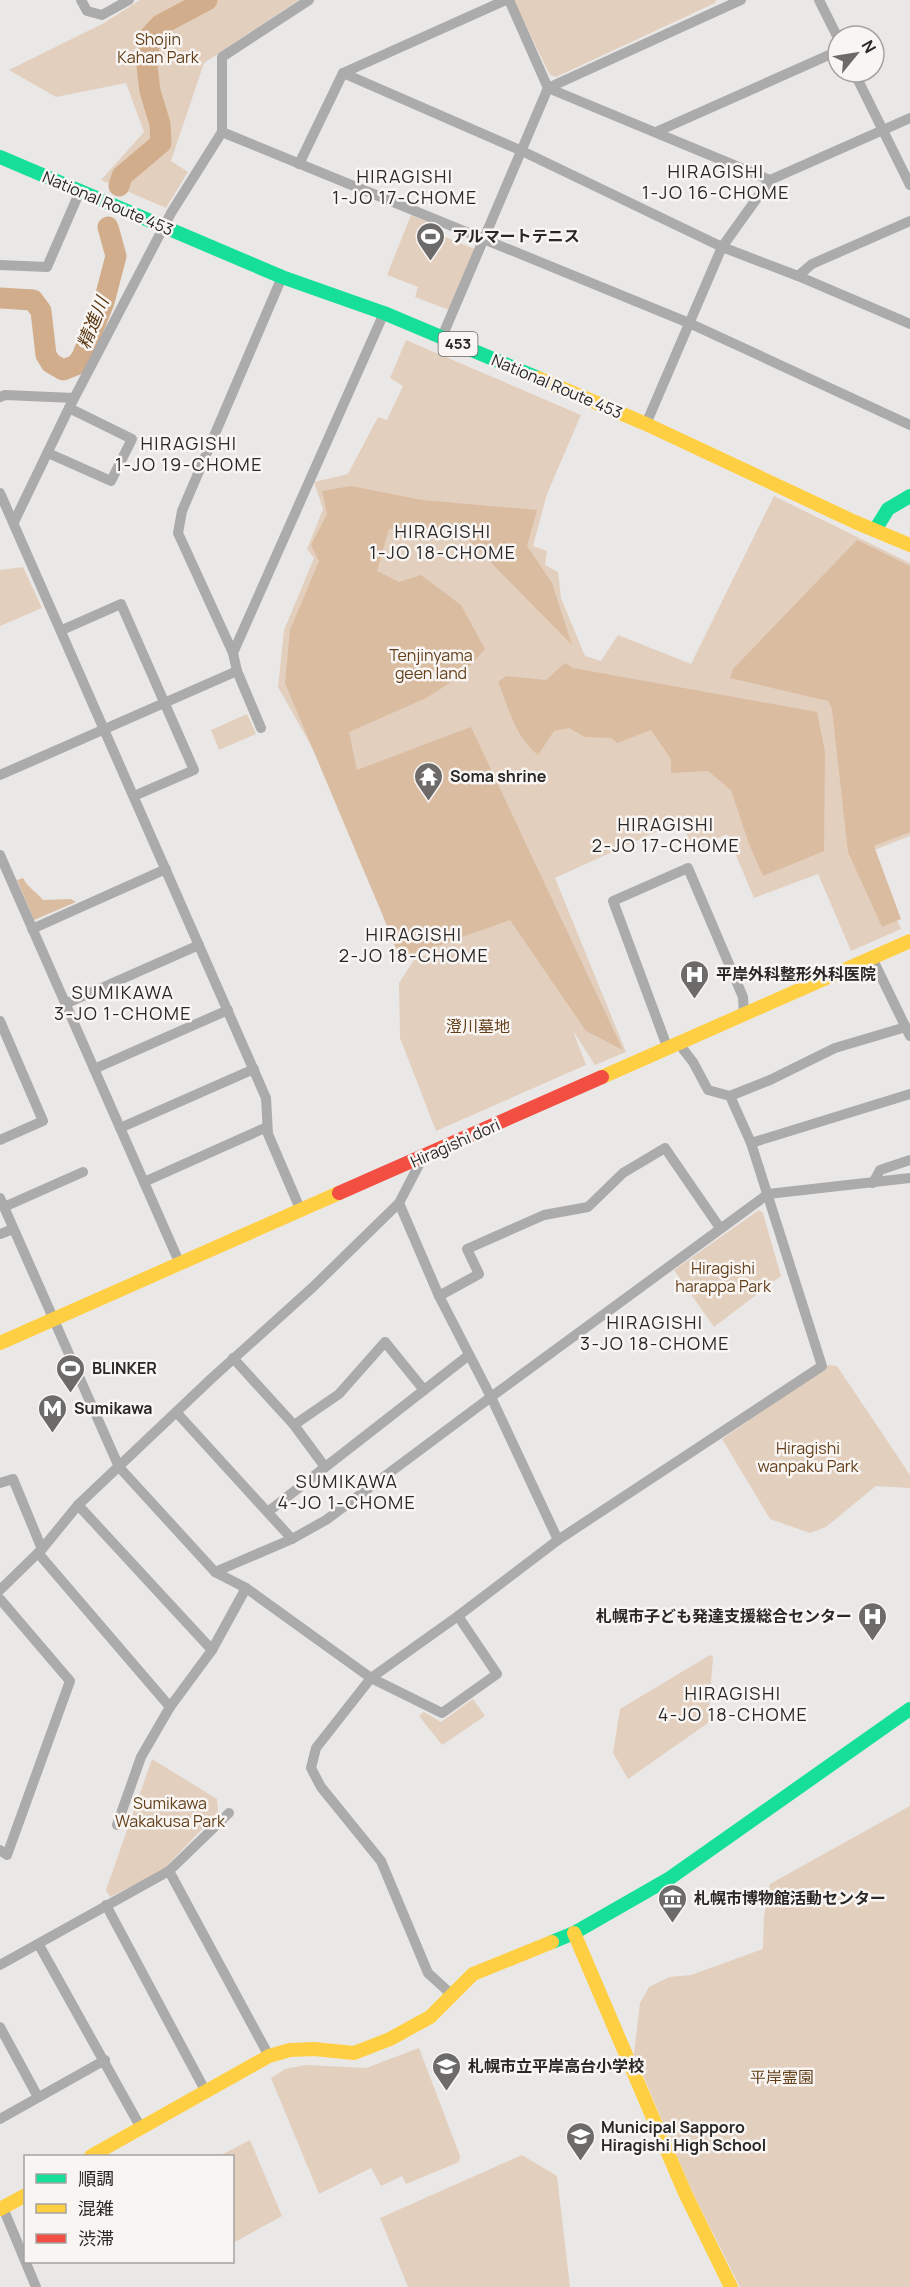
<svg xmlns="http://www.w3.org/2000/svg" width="910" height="2287" viewBox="0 0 910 2287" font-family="Manrope,'Noto Sans JP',sans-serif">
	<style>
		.green { fill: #e3cfbe }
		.forest { fill: #dabca1 }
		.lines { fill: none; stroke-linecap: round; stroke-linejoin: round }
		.river { stroke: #d2ad8b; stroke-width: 21 }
		.street { stroke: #ababab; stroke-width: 10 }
		.fast { stroke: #16e098; stroke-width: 14 }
		.slow { stroke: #ffcf43; stroke-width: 14 }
		.jam { stroke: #f24e42; stroke-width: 14 }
		.labels { text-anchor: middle; stroke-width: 5; stroke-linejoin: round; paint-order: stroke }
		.shield { fill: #f8f5f3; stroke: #676664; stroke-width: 1.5 }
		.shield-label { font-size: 15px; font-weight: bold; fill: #292827 }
		.park-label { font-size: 16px; fill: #633f1a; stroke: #f8f5f3 }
		.street-label { font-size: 16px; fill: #292827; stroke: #f8f5f3 }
		.poi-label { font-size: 16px; font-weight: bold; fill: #292827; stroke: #f8f5f3; text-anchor: start }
		.neighbourhood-label { font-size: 18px; letter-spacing: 1.5px; fill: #292827; stroke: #f8f5f3 }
		.water-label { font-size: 18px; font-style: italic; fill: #5c3813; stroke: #f8f5f3 }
	</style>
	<rect width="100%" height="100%" fill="#eae8e7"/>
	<g class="green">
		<polygon points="140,0 299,0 204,63 171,161 188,172 166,208 101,180 144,132 126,83 56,97 9,70 104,23"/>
		<polygon points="513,0 716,0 715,3 556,77 550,75"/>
		<polygon points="411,215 442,228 440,235 475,249 449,310 415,297 418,287 387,275"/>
		<polygon points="406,340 581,415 547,494 533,546 547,551 545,565 558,572 561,598 585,656 601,661 618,635 691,664 774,496 910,563 910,836 869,852 901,929 851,951 818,874 754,898 727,834 694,849 680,821 555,878 626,1052 595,1065 573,1031 586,1065 436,1131 400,1038 399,983 414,960 443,947 400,961 336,790 278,687 284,630 314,558 307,549 323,509 314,482 348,474 378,417 387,420 403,386 390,378"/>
		<polygon points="23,567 42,608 0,626 0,570"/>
		<polygon points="247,714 256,734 219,750 211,730"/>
		<polygon points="759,1210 763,1213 781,1276 714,1327 674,1270"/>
		<polygon points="829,1365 837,1366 910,1475 910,1488 876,1486 826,1527 810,1533 770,1519 722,1439"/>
		<polygon points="710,1655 713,1657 708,1723 628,1779 613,1753 620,1709"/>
		<polygon points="473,1699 485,1716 442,1745 419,1716 424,1712 441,1722"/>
		<polygon points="152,1759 217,1799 218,1812 163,1870 110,1897 106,1890"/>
		<polygon points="910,1806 910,2287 740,2287 692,2191 634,2054 640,2003 649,1987 669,1977 691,1975 763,1949 764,1916 770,1884"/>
		<polygon points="419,2048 460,2156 459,2162 406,2184 402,2176 381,2186 371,2168 319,2194 271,2078 285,2069 306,2065 366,2068"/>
		<polygon points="250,2140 282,2216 233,2243 232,2156 219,2156"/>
		<polygon points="522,2155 557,2176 570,2287 408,2287 380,2218"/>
	</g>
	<g class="forest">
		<polygon points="351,486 422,500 537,510 527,546 552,583 572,645 457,528 389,529 377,571 399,582 421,575 461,605 485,649 461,676 426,698 349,732 357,770 471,727 623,1050 586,1031 510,920 401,959 285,683 290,630 319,561 311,545 327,514 322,491"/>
		<polygon points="857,540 910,566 910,832 874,846 901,919 882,927 848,852 832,709 828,701 730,678 733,669"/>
		<path d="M565 663 573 668 817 712 825 752 824 851 763 876 749 844 731 790 708 771 671 773V759L651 730 617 743 611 738 585 737 569 728 554 731 538 755C515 737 509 709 498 682L506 676 546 680Z"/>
		<path d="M23 878C28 888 36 891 43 900L71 899 76 902 34 920 17 880Z"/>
	</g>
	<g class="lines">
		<g class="river">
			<polyline points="119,186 122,176 161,143 160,124 150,91 147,66 150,36 160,25 207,0"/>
			<polyline points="0,298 33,300 41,311 46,355 51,363 63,370 76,365 82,357 104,302 116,256 108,227"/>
		</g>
		<g class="street">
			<polyline points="81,0 87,11 102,15 129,0"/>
			<polyline points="509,0 548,88 770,180"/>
			<polyline points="819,0 838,38"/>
			<polyline points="854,72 910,185"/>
			<polyline points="343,73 522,151 722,247 798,276 910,324"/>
			<polyline points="222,132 689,323 910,425"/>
			<polyline points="656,132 838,51"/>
			<polyline points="299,164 343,73 506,0"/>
			<polyline points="0,265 47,267 80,191"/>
			<polyline points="798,276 812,264 910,221"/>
			<polyline points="442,337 548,88 741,0"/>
			<polyline points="0,397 5,395 74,398"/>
			<polyline points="646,424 722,247 770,180 910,118"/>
			<polyline points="48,453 111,481 132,439 69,408"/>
			<polyline points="0,493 266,1098 268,1134 301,1211"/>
			<polyline points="14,522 69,408 171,213 222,132 222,57 309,0"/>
			<polyline points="62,630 121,604 194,770 134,796"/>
			<polyline points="233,653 384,313"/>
			<polyline points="261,728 237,671 233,653 178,533 182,511 282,277"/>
			<polyline points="0,775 237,671"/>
			<polyline points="0,855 180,1264"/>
			<polyline points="32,929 166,869"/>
			<polyline points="872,958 910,1036"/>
			<polyline points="65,1004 199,945"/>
			<polyline points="0,1021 43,1121 0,1140"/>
			<polyline points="668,1049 613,901 688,868 743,997 744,1015"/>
			<polyline points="94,1069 228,1010"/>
			<polyline points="730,1096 770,1080 835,1048 906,1027"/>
			<polyline points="120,1128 254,1069"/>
			<polyline points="751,1143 910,1094"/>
			<polyline points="144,1182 267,1127"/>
			<polyline points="873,1183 880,1170 910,1160"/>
			<polyline points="0,1198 119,1467 215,1572 246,1588 371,1678 442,1713 497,1674 458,1616"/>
			<polyline points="399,1203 439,1296 491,1397 558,1540"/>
			<polyline points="4,1207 83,1172"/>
			<polyline points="0,1234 13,1229"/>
			<polyline points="439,1296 479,1274 467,1249 544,1215 588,1207 623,1173 665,1148 720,1228"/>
			<polyline points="233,1358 294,1425 325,1467"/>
			<polyline points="177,1413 292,1539"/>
			<polyline points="294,1425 339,1394 385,1342 424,1390"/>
			<polyline points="0,1483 13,1479 42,1549"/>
			<polyline points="78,1505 212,1650"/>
			<polyline points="269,1511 469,1355"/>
			<polyline points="38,1553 170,1707"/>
			<polyline points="215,1572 292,1539 326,1520 491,1397 768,1194 910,1178"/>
			<polyline points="0,1590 42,1549 78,1505 212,1378 313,1287 399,1203 423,1157"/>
			<polyline points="0,1599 70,1681 7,1855 0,1850"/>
			<polyline points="117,1825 141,1757 170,1707 212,1650 246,1588"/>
			<polyline points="169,1871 269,2056"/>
			<polyline points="106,1905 206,2092"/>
			<polyline points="39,1945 141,2128"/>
			<polyline points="0,1965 169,1871 229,1813"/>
			<polyline points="451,1994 428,1973 381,1861 321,1787 311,1768 316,1748 371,1678 458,1616 558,1540 822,1366 751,1143 730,1096 708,1090 693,1062 679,1044"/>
			<polyline points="0,2027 38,2097"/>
			<polyline points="0,2119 105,2060"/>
			<polyline points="3,2208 36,2287"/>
		</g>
		<g class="fast">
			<polyline points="0,157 282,277 384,313 538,378"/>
			<polyline points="875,530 888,509 910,496"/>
			<polyline points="552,1942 574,1933 670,1878 910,1709"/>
		</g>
		<g class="slow">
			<polyline points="538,378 646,424 855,522 910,545"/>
			<polyline points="602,1077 910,941"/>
			<polyline points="0,1343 339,1193"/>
			<polyline points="574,1933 685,2193 731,2287"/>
			<polyline points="91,2156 269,2056 290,2050 314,2049 354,2053 390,2039 430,2017 473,1974 552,1942"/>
			<polyline points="0,2209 26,2195"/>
		</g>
		<polyline class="jam" points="339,1193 602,1077"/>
	</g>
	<defs>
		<symbol id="stadium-pin" viewBox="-11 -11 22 30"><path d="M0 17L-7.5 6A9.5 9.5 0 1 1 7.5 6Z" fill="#6d6b6a" stroke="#f8f5f3"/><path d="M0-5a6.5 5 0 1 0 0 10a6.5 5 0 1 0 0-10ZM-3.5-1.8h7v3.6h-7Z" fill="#fff"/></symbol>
		<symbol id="temple-pin" viewBox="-11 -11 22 30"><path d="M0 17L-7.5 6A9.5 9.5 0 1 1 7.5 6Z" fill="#6d6b6a" stroke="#f8f5f3"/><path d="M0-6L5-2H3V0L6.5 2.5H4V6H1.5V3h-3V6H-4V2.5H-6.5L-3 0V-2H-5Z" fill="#fff"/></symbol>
		<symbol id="hospital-pin" viewBox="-11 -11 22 30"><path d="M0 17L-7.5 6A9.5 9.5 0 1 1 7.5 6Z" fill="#6d6b6a" stroke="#f8f5f3"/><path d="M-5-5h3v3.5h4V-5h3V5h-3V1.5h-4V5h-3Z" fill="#fff"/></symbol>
		<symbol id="metro-pin" viewBox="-11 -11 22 30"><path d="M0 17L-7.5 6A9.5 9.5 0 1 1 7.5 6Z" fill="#6d6b6a" stroke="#f8f5f3"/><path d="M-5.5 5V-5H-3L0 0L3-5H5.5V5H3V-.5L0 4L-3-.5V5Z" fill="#fff"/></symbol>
		<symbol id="museum-pin" viewBox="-11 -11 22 30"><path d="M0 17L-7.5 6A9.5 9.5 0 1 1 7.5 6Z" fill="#6d6b6a" stroke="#f8f5f3"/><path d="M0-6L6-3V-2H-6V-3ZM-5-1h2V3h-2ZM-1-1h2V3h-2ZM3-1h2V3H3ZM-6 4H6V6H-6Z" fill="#fff"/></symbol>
		<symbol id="school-pin" viewBox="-11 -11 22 30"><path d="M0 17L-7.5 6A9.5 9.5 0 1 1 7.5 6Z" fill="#6d6b6a" stroke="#f8f5f3"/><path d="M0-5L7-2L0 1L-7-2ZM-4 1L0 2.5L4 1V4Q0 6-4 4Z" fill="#fff"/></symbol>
	</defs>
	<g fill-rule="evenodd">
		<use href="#stadium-pin" x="414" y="220" width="33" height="45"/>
		<use href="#temple-pin" x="412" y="760" width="33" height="45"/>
		<use href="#hospital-pin" x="678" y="958" width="33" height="45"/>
		<use href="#stadium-pin" x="54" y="1352" width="33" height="45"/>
		<use href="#metro-pin" x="36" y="1392" width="33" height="45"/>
		<use href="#hospital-pin" x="856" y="1600" width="33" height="45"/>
		<use href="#museum-pin" x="656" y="1882" width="33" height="45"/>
		<use href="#school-pin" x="430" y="2050" width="33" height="45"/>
		<use href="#school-pin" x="564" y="2120" width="33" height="45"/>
	</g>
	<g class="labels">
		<rect class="shield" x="438.5" y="332" width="39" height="24" rx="4.5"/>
		<g class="shield-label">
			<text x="458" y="349">453</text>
		</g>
		<g class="park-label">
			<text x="158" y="45">Shojin<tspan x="158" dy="18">Kahan Park</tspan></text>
			<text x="431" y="661">Tenjinyama<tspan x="431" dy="18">geen land</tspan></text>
			<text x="478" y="1032">澄川墓地</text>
			<text x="723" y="1274">Hiragishi<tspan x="723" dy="18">harappa Park</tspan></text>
			<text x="808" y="1454">Hiragishi<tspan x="808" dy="18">wanpaku Park</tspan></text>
			<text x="170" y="1809">Sumikawa<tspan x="170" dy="18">Wakakusa Park</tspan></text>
			<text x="782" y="2083">平岸霊園</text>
		</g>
		<g class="street-label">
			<text transform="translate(108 203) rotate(23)" y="6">National Route 453</text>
			<text transform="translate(557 386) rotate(23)" y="6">National Route 453</text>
			<text transform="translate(455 1143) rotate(-24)" y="6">Hiragishi dori</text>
		</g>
		<g class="poi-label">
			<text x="452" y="242">アルマートテニス</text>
			<text x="450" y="782">Soma shrine</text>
			<text x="716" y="980">平岸外科整形外科医院</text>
			<text x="92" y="1374">BLINKER</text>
			<text x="74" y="1414">Sumikawa</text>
			<text x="852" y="1622" text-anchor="end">札幌市子ども発達支援総合センター</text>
			<text x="694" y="1904">札幌市博物館活動センター</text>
			<text x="468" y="2072">札幌市立平岸高台小学校</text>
			<text x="601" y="2133">Municipal Sapporo<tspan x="601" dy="18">Hiragishi High School</tspan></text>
		</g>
		<g class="neighbourhood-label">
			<text x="716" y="178">HIRAGISHI<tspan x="716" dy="21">1-JO 16-CHOME</tspan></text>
			<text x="405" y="183">HIRAGISHI<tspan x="405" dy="21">1-JO 17-CHOME</tspan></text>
			<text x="189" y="450">HIRAGISHI<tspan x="189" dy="21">1-JO 19-CHOME</tspan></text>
			<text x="443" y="538">HIRAGISHI<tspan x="443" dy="21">1-JO 18-CHOME</tspan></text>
			<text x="666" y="831">HIRAGISHI<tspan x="666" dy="21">2-JO 17-CHOME</tspan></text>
			<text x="414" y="941">HIRAGISHI<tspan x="414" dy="21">2-JO 18-CHOME</tspan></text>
			<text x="123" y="999">SUMIKAWA<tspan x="123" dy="21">3-JO 1-CHOME</tspan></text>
			<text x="655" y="1329">HIRAGISHI<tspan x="655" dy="21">3-JO 18-CHOME</tspan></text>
			<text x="347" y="1488">SUMIKAWA<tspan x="347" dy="21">4-JO 1-CHOME</tspan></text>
			<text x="733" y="1700">HIRAGISHI<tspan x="733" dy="21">4-JO 18-CHOME</tspan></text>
		</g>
		<g class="water-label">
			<text transform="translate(93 323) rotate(-68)" y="6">精進川</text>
		</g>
	</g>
	<rect x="24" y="2155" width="210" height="108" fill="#f8f5f3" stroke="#a5a3a1" stroke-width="1.5"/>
	<rect x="36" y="2174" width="30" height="9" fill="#16e098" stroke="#a5a3a1" stroke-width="1.5"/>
	<text x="78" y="2185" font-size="18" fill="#292827">順調</text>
	<rect x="36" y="2204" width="30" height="9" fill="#ffcf43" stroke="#a5a3a1" stroke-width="1.5"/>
	<text x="78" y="2215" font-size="18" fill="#292827">混雑</text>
	<rect x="36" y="2234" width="30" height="9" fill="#f24e42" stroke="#a5a3a1" stroke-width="1.5"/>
	<text x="78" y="2245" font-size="18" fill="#292827">渋滞</text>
	<g transform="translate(856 54) rotate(60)"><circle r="28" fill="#f8f5f3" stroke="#a5a3a1" stroke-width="1.5"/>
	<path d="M0-4.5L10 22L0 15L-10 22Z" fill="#6d6b6a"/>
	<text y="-9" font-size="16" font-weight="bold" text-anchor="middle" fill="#292827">N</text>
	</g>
</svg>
